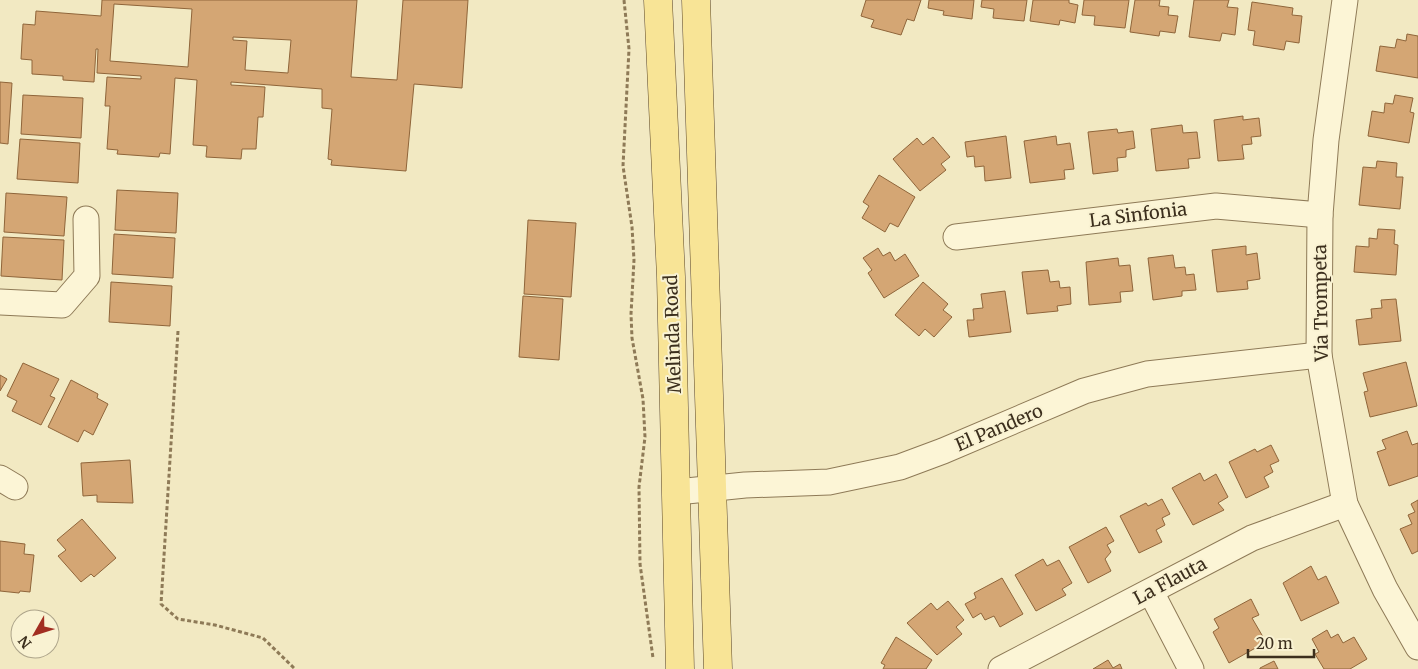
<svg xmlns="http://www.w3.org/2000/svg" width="1418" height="669" viewBox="0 0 1418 669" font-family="Merriweather,serif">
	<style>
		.building { fill: #d4a674; stroke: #8f653a; fill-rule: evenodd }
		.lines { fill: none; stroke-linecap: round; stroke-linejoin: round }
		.minor-casing { stroke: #8e7a57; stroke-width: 27 }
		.major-casing { stroke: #5b472c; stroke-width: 29 }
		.path { stroke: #8e7a57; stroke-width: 3; stroke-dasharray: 4 2.5; stroke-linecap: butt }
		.minor { stroke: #fcf5d6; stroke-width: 25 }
		.major { stroke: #f8e496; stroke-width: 28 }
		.labels { text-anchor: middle; stroke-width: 4; stroke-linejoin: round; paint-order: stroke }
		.street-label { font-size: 18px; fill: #3c2f1d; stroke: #f9f2d2 }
	</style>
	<rect width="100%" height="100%" fill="#f2e9c2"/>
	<g class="building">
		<path d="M102 0H357L351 77 397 80 403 0H468L462 88 414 84 406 171 331 165 332 160 328 159 332 109 322 108V89L231 82V85L265 87 263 117H258L256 149H242L241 159 206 157 207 146 193 145 197 80 175 78 170 154 160 153 159 157 117 154 118 150 107 149 110 106H105L107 77 141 79V76L97 73 98 49H96L94 82 63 80V76L32 74V60L21 59 23 24 35 25 36 11 101 16ZM114 4 192 9 188 67 110 61ZM233 37 291 40 288 73 245 70 247 41 233 40Z"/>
		<polygon points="866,0 921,0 914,21 907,19 901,35 871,27 874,20 861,16"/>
		<polygon points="929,0 974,0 972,19 943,15 944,11 928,8"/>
		<polygon points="982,0 1027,0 1024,21 993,18 994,9 981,7"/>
		<polygon points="1033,0 1069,0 1069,3 1078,5 1075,23 1060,20 1059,25 1030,21"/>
		<polygon points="1084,0 1129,0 1125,28 1094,25 1095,16 1082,15"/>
		<polygon points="1135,0 1160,0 1159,6 1169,7 1168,15 1178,16 1175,33 1160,31 1159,36 1130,32"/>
		<polygon points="1194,0 1229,0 1227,7 1238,8 1235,35 1222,33 1220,41 1189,37"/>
		<polygon points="1252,2 1293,8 1292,15 1302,16 1299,43 1286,41 1284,50 1253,45 1255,31 1248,30"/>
		<polygon points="1407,34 1418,36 1418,78 1376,71 1380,46 1395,48 1397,39 1406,41"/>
		<polygon points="0,82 12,83 8,144 0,143"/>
		<polygon points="23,95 83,98 81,138 21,134"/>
		<polygon points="1395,95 1413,98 1410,112 1414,113 1409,143 1368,136 1372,111 1384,113 1385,103 1393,104"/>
		<polygon points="1243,116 1243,120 1259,118 1261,136 1251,137 1252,144 1242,145 1244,159 1218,161 1214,120"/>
		<polygon points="1182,125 1183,133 1197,132 1200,158 1188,159 1189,168 1156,171 1151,129"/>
		<polygon points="1117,129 1118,133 1133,131 1135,148 1126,150 1126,157 1117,158 1118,171 1093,174 1088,132"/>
		<polygon points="1006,136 1011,178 985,181 984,166 975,167 974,156 967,157 965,142"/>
		<polygon points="1056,136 1057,145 1070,143 1074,169 1064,170 1065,179 1030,183 1024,141"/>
		<polygon points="933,137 950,157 941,164 946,170 920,191 893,159 917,138 923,145"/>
		<polygon points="20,139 80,143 78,183 17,179"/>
		<polygon points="1377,161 1397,163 1396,177 1403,177 1400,209 1359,205 1363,167 1376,168"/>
		<polygon points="879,175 915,197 898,227 890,223 885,232 862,218 869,206 863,202"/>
		<polygon points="117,190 178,193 176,233 115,230"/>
		<polygon points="6,193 67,197 64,236 4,232"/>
		<polygon points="528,220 576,223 571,297 524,294"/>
		<polygon points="1378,229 1395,230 1394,244 1398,245 1396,275 1354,272 1356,246 1369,247 1369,238 1377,239"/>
		<polygon points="114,234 175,238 173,278 112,274"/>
		<polygon points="3,237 64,240 62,280 1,276"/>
		<polygon points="1246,246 1246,255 1257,253 1260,279 1247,281 1248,289 1217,292 1212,250"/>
		<polygon points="878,248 883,256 890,252 895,261 905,254 919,276 884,298 868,273 872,270 863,258"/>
		<polygon points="1173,255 1175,268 1185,267 1186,275 1194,274 1196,290 1182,291 1182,296 1153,300 1148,258"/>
		<polygon points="1118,258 1119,266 1130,265 1133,291 1120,292 1121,302 1089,305 1086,262"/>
		<polygon points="1048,270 1050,282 1059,281 1060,288 1070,287 1071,304 1057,306 1058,311 1027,314 1022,272"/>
		<polygon points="111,282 172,286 170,326 109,322"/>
		<polygon points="923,282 948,304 943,310 952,317 934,337 925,329 919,336 895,315"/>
		<polygon points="1005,291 1011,332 969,337 967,320 974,320 973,309 983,308 981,294"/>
		<polygon points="523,296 563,299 559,360 519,357"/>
		<polygon points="1396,299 1401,341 1359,345 1356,320 1372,318 1371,309 1382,308 1381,300"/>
		<polygon points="1406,362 1417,406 1370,417 1364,392 1368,391 1363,373"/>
		<polygon points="23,363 59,379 50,396 55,398 41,425 12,411 17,401 7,396"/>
		<polygon points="0,375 7,379 0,391"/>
		<polygon points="71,380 98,394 97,398 108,404 93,435 84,430 78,442 48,427"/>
		<polygon points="1407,431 1412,445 1418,443 1418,476 1389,486 1377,452 1386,449 1382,440"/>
		<polygon points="1271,445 1279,461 1270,465 1273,472 1264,477 1269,487 1246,498 1229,462 1255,449 1257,452"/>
		<polygon points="130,460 133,503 97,502 97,495 83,496 81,463"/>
		<polygon points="1200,473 1204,481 1216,474 1228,497 1218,503 1224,510 1193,525 1172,488"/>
		<polygon points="1162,499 1170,514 1162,518 1165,525 1156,530 1162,542 1139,553 1120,516 1146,503 1148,506"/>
		<polygon points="1418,500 1418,551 1412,554 1400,529 1412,524 1408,515 1415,512 1411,504"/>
		<polygon points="82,519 116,558 94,577 91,574 81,582 58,556 66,550 57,540"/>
		<polygon points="1106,527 1114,541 1107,545 1111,552 1105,559 1111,571 1088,583 1069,547"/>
		<polygon points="0,541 25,544 24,554 34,555 30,592 20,591 19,593 0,591"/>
		<polygon points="1043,559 1047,566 1059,560 1072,583 1062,589 1066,595 1036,611 1015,575"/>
		<polygon points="1311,566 1318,580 1326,576 1339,603 1301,621 1283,583"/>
		<polygon points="1002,578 1023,614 1000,627 994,616 985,620 981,613 973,618 965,604 976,598 974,593"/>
		<polygon points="1251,599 1259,615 1252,618 1266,642 1229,663 1213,632 1219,628 1214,619"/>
		<polygon points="948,601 964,620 956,627 962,634 937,655 907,623 931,603 937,610"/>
		<polygon points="1327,630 1331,638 1338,634 1343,643 1354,637 1367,659 1350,669 1324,669 1315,654 1319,652 1312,639"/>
		<polygon points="896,637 932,660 926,669 883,669 885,665 881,663"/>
		<polygon points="1108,660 1113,668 1120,664 1122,669 1093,669"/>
		<polygon points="1274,661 1278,669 1260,669 1260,668"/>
	</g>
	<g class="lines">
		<defs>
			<g id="minor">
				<polyline points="1345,0 1326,140 1320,215 1319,355 1345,504 1385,589 1418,647"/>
				<polyline points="956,237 1216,206 1320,215"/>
				<polyline points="0,302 62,305 87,276 86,219"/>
				<polyline points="0,478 15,487"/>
				<polyline points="677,492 745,485 829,482 900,467 943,451 1084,391 1147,374 1319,355"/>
				<polyline points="1151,592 1191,669"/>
				<polyline points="1001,669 1252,538 1345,504"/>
			</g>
			<g id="major">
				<polyline points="658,0 671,277 680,669"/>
				<polyline points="696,0 718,669"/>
			</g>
		</defs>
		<use href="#minor" class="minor-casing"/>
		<use href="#major" class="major-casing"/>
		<g class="path">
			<polyline points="624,0 629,49 623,166 632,227 634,260 631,314 632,338 643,399 645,437 639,487 640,564 653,658"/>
			<polyline points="178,331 161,604 178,619 215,625 263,638 295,669"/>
		</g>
		<use href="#minor" class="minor"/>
		<use href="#major" class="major"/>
	</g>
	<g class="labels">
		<g class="street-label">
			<text transform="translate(1138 215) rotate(-7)" y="6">La Sinfonia</text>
			<text transform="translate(1321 303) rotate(-91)" y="6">Via Trompeta</text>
			<text transform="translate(673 334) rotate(-92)" y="6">Melinda Road</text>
			<text transform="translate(999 428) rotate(-23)" y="6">El Pandero</text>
			<text transform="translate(1170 581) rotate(-28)" y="6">La Flauta</text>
		</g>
	</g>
	<g transform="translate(35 634) rotate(231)"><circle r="24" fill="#f9f2d2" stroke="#ada48a"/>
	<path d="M0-4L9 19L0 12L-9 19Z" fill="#a22e21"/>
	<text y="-8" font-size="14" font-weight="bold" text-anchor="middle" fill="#3c2f1d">N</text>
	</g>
	<path d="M1248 649v8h66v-8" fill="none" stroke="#3c2f1d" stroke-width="2.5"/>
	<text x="1256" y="649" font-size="15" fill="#3c2f1d" stroke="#f9f2d2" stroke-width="4" paint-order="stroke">20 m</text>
</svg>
